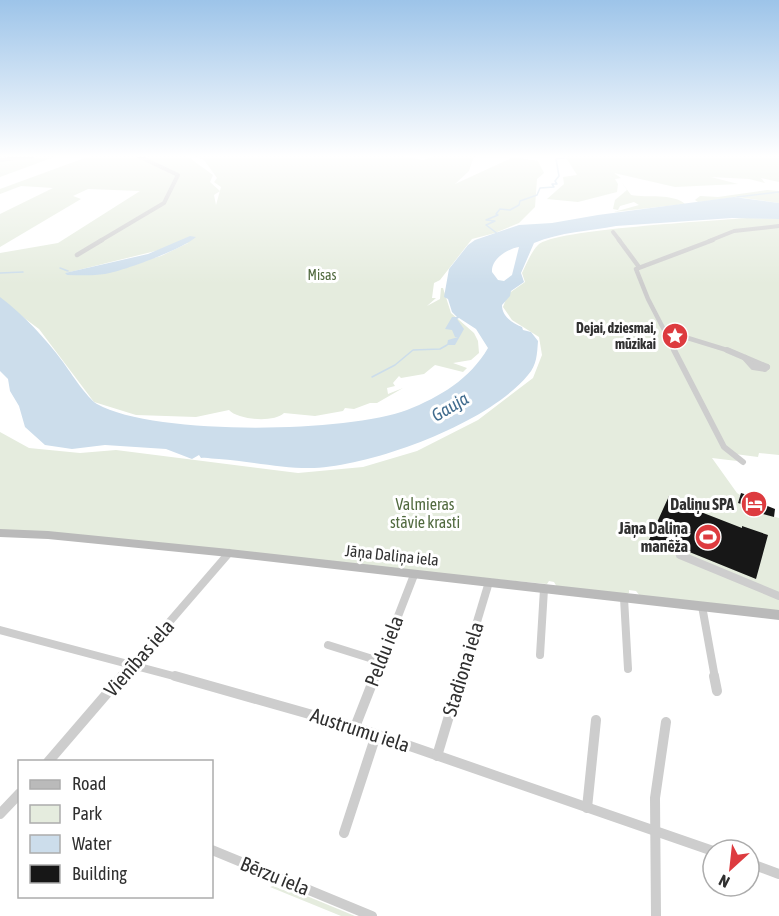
<svg xmlns="http://www.w3.org/2000/svg" width="779" height="916" viewBox="0 0 779 916" font-family="'Asap Condensed',sans-serif">
	<style>
		.green { fill: #e5ecde; fill-rule: evenodd }
		.water { fill: #ccddeb; fill-rule: evenodd }
		.lines { fill: none; stroke-linecap: round; stroke-linejoin: round }
		.stream { stroke: #ccddeb; stroke-width: 1.5 }
		.building { fill: #171717 }
		.street-far4 { stroke: #cdcdcd; stroke-width: 4 }
		.street-far3 { stroke: #cdcdcd; stroke-width: 4.5 }
		.street-far2 { stroke: #cdcdcd; stroke-width: 6 }
		.street-far1 { stroke: #cdcdcd; stroke-width: 8 }
		.street { stroke: #cdcdcd; stroke-width: 10 }
		.secondary { fill: #bababa; fill-rule: evenodd }
		.labels { text-anchor: middle; stroke-width: 6; stroke-linejoin: round; paint-order: stroke }
		.far-park-label { font-size: 14px; fill: #516a3f; stroke: #fff }
		.far-poi-label { font-size: 14px; font-weight: bold; fill: #303030; stroke: #fff; text-anchor: end }
		.park-label { font-size: 16px; fill: #516a3f; stroke: #fff }
		.poi-label { font-size: 16px; font-weight: bold; fill: #303030; stroke: #fff; text-anchor: end }
		.street-label { font-size: 16px; fill: #303030; stroke: #fff }
		.water-label { font-size: 18px; font-style: italic; fill: #416c8e; stroke: #fff }
		.near-street-label { font-size: 20px; fill: #303030; stroke: #fff }
	</style>
	<rect width="100%" height="100%" fill="#fff"/>
	<g class="green">
		<polygon points="0,156 57,156 0,177"/>
		<path d="M90 156H187L213 175 210 182 220 191 214 195 216 205 221 187 214 182 217 178 204 160 194 156H402L423 160 434 156H479L473 159 469 171 455 184 514 157 538 161 544 173 537 179 535 207 519 223 495 233 472 239 440 280 434 283 432 298H436L427 306 440 299 441 288H443L451 313 474 333 478 341 479 353 471 360 453 363 467 368 463 372 435 365 424 374 401 378 399 376 393 383 395 386 387 388 388 394 403 388 377 403H370L354 409 345 408 343 411 315 416 284 413C274 423 238 420 229 410L196 417 136 415 94 402 39 329 0 300V253L58 243 140 191 88 189 73 196 81 199 0 247V214L53 188 21 186 0 194V189ZM188 243 161 256 94 275 66 273Z"/>
		<polygon points="565,156 779,156 779,182 761,178 765,183 749,179 711,177 738,184 675,187 614,173 621,178 615,179 618,184 617,192 578,202 547,199 564,184 563,177 577,175"/>
		<path d="M620 180 631 195C647 198 673 193 685 204L614 212 639 205 634 202 620 206 618 210 613 209 615 200 627 190Z"/>
		<polygon points="767,190 779,191 779,203 737,197 698,202 695,200 700,196 718,197"/>
		<path d="M747 218 779 219V455L759 453 758 457 735 454 737 461 712 458 737 493 740 495 738 503 750 507V510L779 518V611L640 596 636 591 629 590V593L625 594 557 587 554 582 549 581 547 584 0 533V432L29 448 80 453 116 450 298 473 363 467 417 451 478 420 533 378 542 355 539 337 512 320 503 307 508 294 525 282 522 273C526 265 531 252 538 245 554 229 715 221 747 218Z"/>
		<polygon points="273,886 289,892 297,892 355,916 341,916 270,887"/>
	</g>
	<g class="water">
		<path d="M734 197 779 203V219L732 218 616 226C590 231 560 232 534 243L521 273 524 282 511 291 510 296 502 305C502 317 513 323 522 327L523 330 531 332 538 341C537 354 537 365 528 375 489 423 375 465 314 468 284 469 249 461 219 459 212 459 207 457 201 458L199 455 192 459 166 449 105 445 72 449 45 445 25 427 19 406 10 391 8 379 0 371V297C24 315 45 338 63 362 71 373 87 398 97 404 154 436 346 433 407 410 440 397 470 379 488 348L476 329 459 318 457 319 464 329 455 345H447L448 340 458 337H455L452 330 445 329 452 317H457L452 312 448 299 444 297 449 269 468 245 475 240 519 225 552 223 598 215ZM519 247 512 275 504 281 498 280 492 272C491 259 507 249 519 247Z"/>
		<path d="M190 236 196 237C183 249 123 271 105 274 92 276 79 275 67 275L65 273 148 254Z"/>
	</g>
	<g class="lines">
		<g class="stream">
			<polyline points="737,197 779,192"/>
			<polyline points="498,234 486,225 495,221 486,220 498,215 496,214 500,209 510,210 519,205 520,201 537,195 540,188 554,187 552,184 557,184 555,181 559,176 556,159 564,158 564,156"/>
			<polyline points="60,268 68,271"/>
			<polyline points="0,273 23,272"/>
			<polyline points="372,377 395,365 413,350 440,349 447,345"/>
		</g>
	</g>
	<g class="building">
		<polygon points="741,493 766,501 765,505 775,509 774,517 749,510 750,507 738,503"/>
		<polygon points="669,496 688,505 688,507 742,528 742,526 768,535 756,579 682,549 674,548 673,550 649,540"/>
	</g>
	<g class="lines">
		<g class="street-far4">
			<polyline points="0,160 34,156"/>
			<polyline points="613,232 620,241"/>
			<polyline points="100,241 164,203 178,175 138,156"/>
			<polyline points="709,241 734,231 779,226"/>
		</g>
		<g class="street-far3">
			<polyline points="619,240 639,267"/>
			<polyline points="77,255 102,240"/>
			<polyline points="665,331 730,351"/>
			<polyline points="675,351 648,299 636,269 713,240"/>
		</g>
		<g class="street-far2">
			<polyline points="674,350 724,447 743,462"/>
			<polyline points="727,350 767,367"/>
			<polyline points="745,358 753,367 765,369 767,367"/>
		</g>
		<g class="street-far1">
			<polyline points="680,555 779,596"/>
			<polyline points="624,598 628,669"/>
			<polyline points="702,606 715,678"/>
			<polyline points="0,630 181,678"/>
			<polyline points="328,645 379,661"/>
			<polyline points="540,655 544,589"/>
			<polyline points="121,678 229,553"/>
			<polyline points="374,678 414,575"/>
			<polyline points="460,678 489,582"/>
		</g>
		<g class="street">
			<polyline points="175,676 355,727 713,851"/>
			<polyline points="714,676 717,691"/>
			<polyline points="355,727 375,676"/>
			<polyline points="437,756 461,676"/>
			<polyline points="48,762 122,676"/>
			<polyline points="587,808 596,720"/>
			<polyline points="0,814 20,793"/>
			<polyline points="344,833 376,735"/>
			<polyline points="212,850 372,916"/>
			<polyline points="749,863 779,874"/>
			<polyline points="656,916 655,798 666,722"/>
		</g>
		<polygon class="secondary" points="0,529 48,531 229,549 779,610 779,620 229,557 48,539 0,537"/>
	</g>
	<linearGradient id="sky" x2="0" y2="1"><stop stop-color="#9dc4e9"/><stop offset="0.55" stop-color="#fff"/><stop offset="1" stop-color="#fff" stop-opacity="0"/></linearGradient>
	<rect width="779" height="284" fill="url(#sky)"/>
	<defs>
		<symbol id="sight-disc" viewBox="-11 -11 22 22"><circle r="9.5" fill="#dd3b3f" stroke="#fff"/><path d="M0-6L1.8-2.2L6-1.7L2.9 1.2L3.7 5.4L0 3.3L-3.7 5.4L-2.9 1.2L-6-1.7L-1.8-2.2Z" fill="#fff"/></symbol>
		<symbol id="hotel-disc" viewBox="-11 -11 22 22"><circle r="9.5" fill="#dd3b3f" stroke="#fff"/><path d="M-6-4.5h1.5V1H6V5H4.5V3h-9V5H-6ZM-4 0a1.8 1.8 0 1 1 3.6 0ZM.5 0V-2.5h3Q6-2.5 6 0Z" fill="#fff"/></symbol>
		<symbol id="stadium-disc" viewBox="-11 -11 22 22"><circle r="9.5" fill="#dd3b3f" stroke="#fff"/><path d="M0-5a6.5 5 0 1 0 0 10a6.5 5 0 1 0 0-10ZM-3.5-1.8h7v3.6h-7Z" fill="#fff"/></symbol>
	</defs>
	<g fill-rule="evenodd">
		<use href="#sight-disc" x="660" y="321" width="30" height="30"/>
		<use href="#hotel-disc" x="739" y="489" width="30" height="30"/>
		<use href="#stadium-disc" x="693" y="522" width="30" height="30"/>
	</g>
	<g class="labels">
		<g class="far-park-label">
			<text x="322" y="280">Misas</text>
		</g>
		<g class="far-poi-label">
			<text x="656" y="333">Dejai, dziesmai,<tspan x="656" dy="16">mūzikai</tspan></text>
		</g>
		<g class="park-label">
			<text x="425" y="510">Valmieras<tspan x="425" dy="18">stāvie krasti</tspan></text>
		</g>
		<g class="poi-label">
			<text x="734" y="510">Daliņu SPA</text>
			<text x="688" y="534">Jāņa Daliņa<tspan x="688" dy="18">manēža</tspan></text>
		</g>
		<g class="street-label">
			<text transform="translate(392 555) rotate(6)" y="6">Jāņa Daliņa iela</text>
		</g>
		<g class="water-label">
			<text transform="translate(450 407) rotate(-31)" y="6">Gauja</text>
		</g>
		<g class="near-street-label">
			<text transform="translate(384 651) rotate(-69)" y="7">Peldu iela</text>
			<text transform="translate(139 658) rotate(-49)" y="7">Vienības iela</text>
			<text transform="translate(463 669) rotate(-73)" y="7">Stadiona iela</text>
			<text transform="translate(360 730) rotate(18)" y="7">Austrumu iela</text>
			<text transform="translate(275 876) rotate(22)" y="7">Bērzu iela</text>
		</g>
	</g>
	<rect x="18" y="760" width="195" height="138" fill="#ffffff" stroke="#acacac" stroke-width="1.5"/>
	<rect x="30" y="780" width="30" height="9" fill="#bababa" stroke="#acacac" stroke-width="1.5"/>
	<text x="72" y="790" font-size="18" fill="#303030">Road</text>
	<rect x="30" y="805" width="30" height="18" fill="#e5ecde" stroke="#acacac" stroke-width="1.5"/>
	<text x="72" y="820" font-size="18" fill="#303030">Park</text>
	<rect x="30" y="835" width="30" height="18" fill="#ccddeb" stroke="#acacac" stroke-width="1.5"/>
	<text x="72" y="850" font-size="18" fill="#303030">Water</text>
	<rect x="30" y="865" width="30" height="18" fill="#171717" stroke="#acacac" stroke-width="1.5"/>
	<text x="72" y="880" font-size="18" fill="#303030">Building</text>
	<g transform="translate(731 868) rotate(207)"><circle r="28" fill="#ffffff" stroke="#acacac" stroke-width="1.5"/>
	<path d="M0-4.5L10 22L0 15L-10 22Z" fill="#dd3b3f"/>
	<text y="-9" font-size="16" font-weight="bold" text-anchor="middle" fill="#303030">N</text>
	</g>
</svg>
